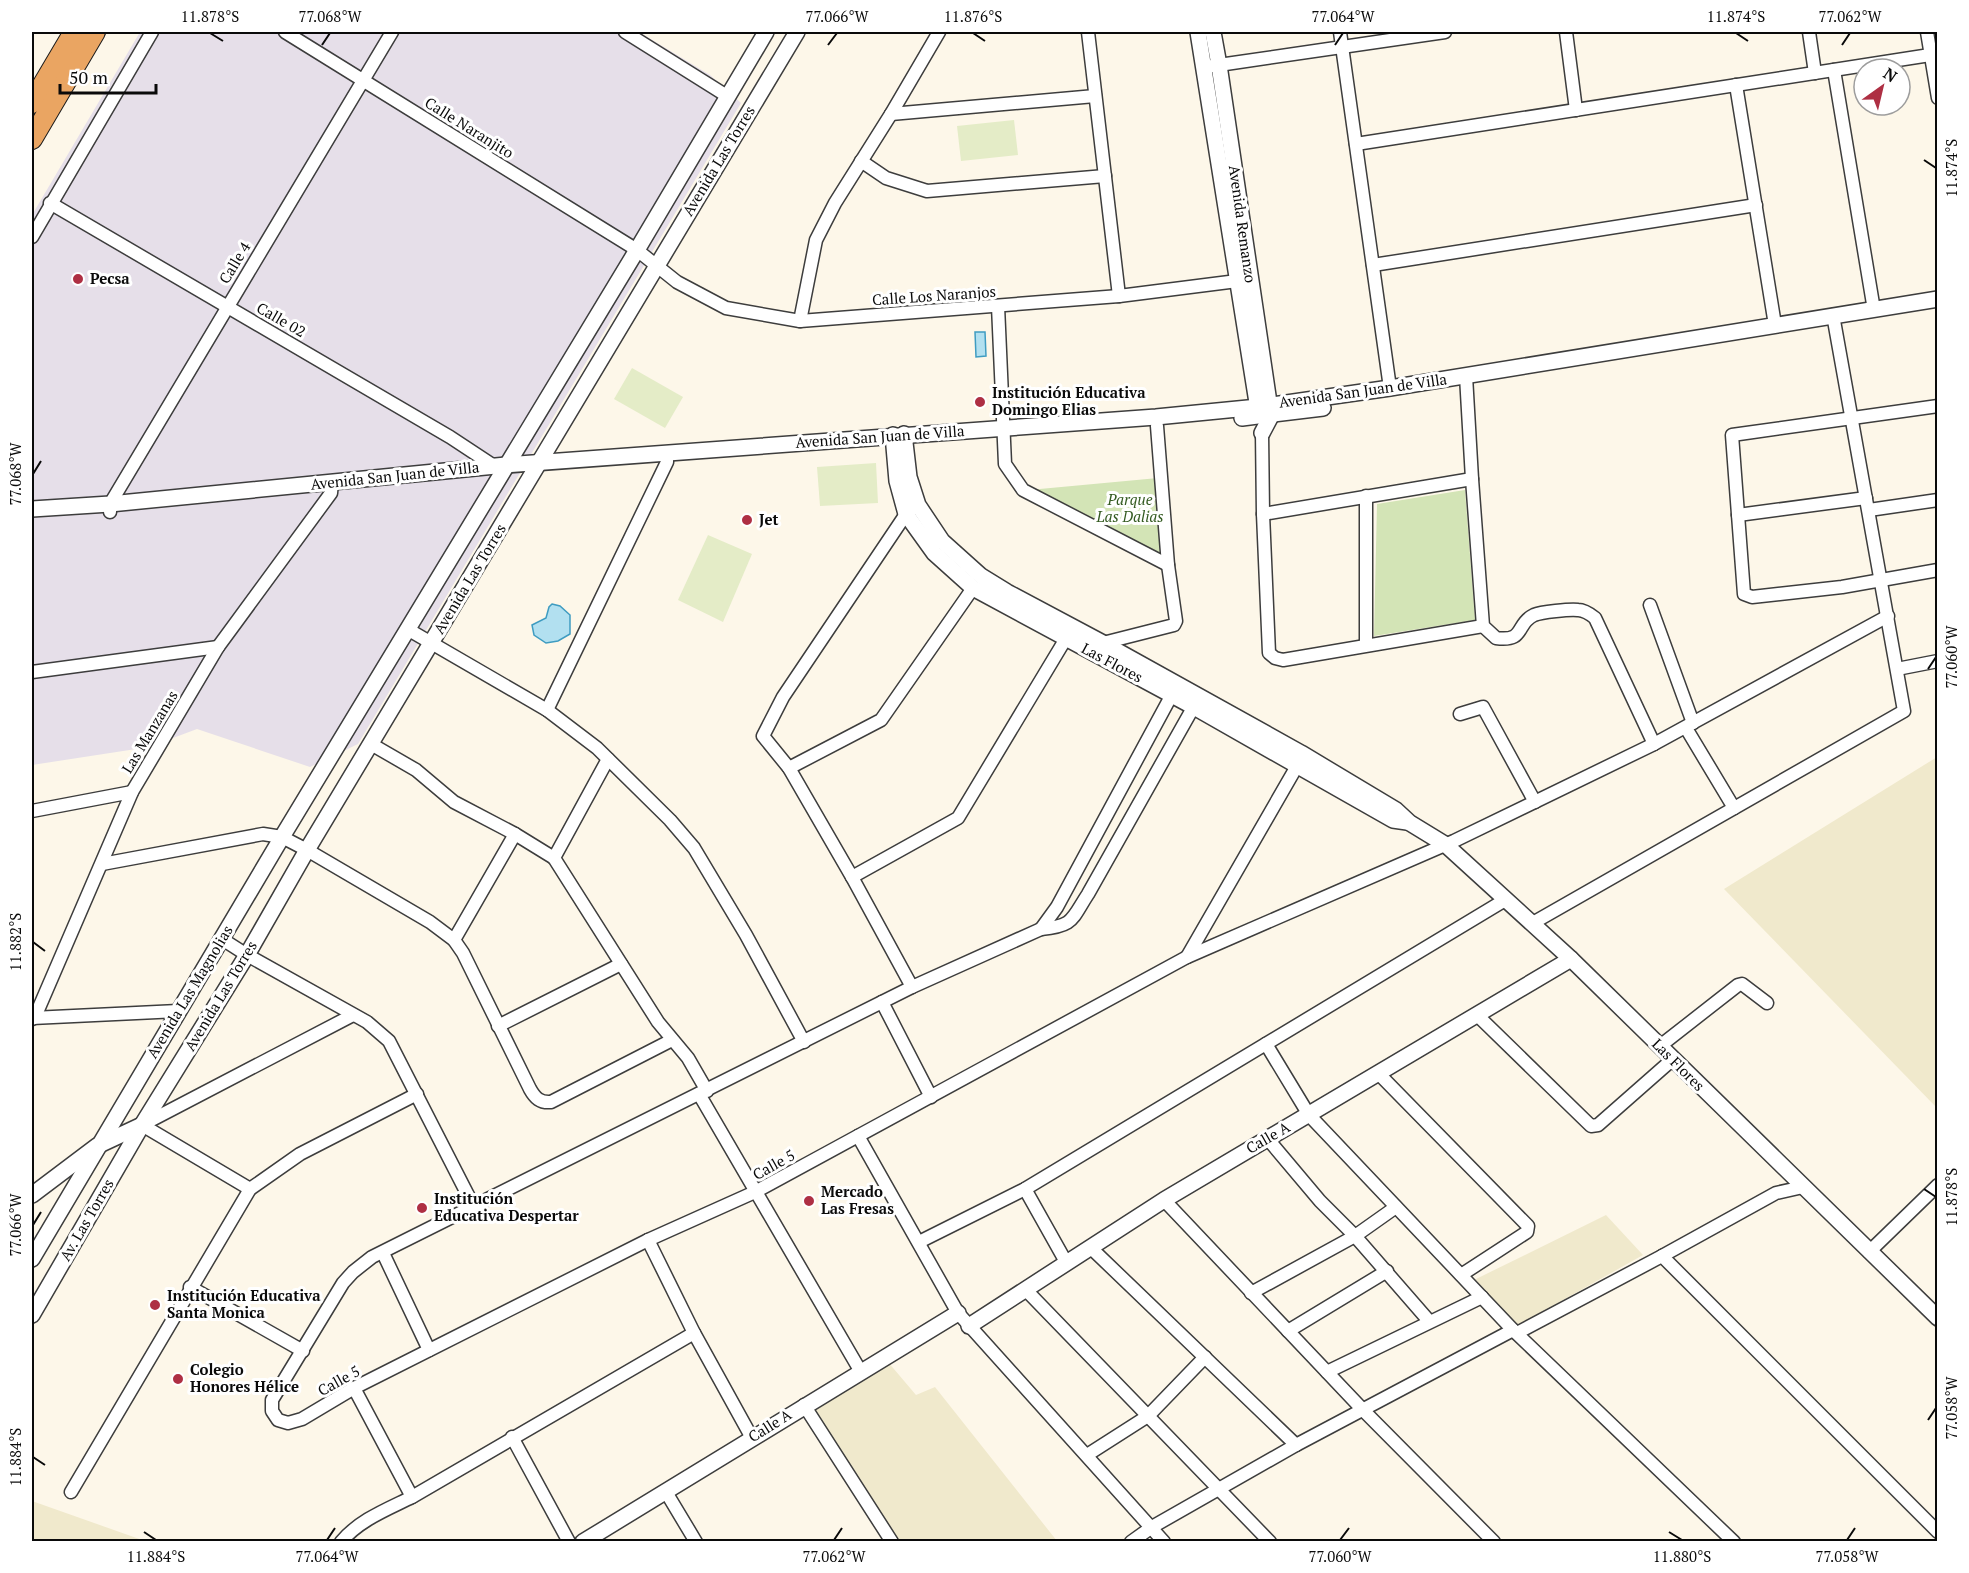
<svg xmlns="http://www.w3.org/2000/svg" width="1969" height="1573" viewBox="0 0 1969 1573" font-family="'PT Serif',serif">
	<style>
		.industrial { fill: #e6dfe9 }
		.farmland { fill: #f0e9cc }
		.green { fill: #d3e4b6 }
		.pitch { fill: #e4ecc7 }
		.water { fill: #b2e0f0; stroke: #3f9cc1; stroke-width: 1.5 }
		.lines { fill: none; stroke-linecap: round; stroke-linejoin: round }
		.minor-casing { stroke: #3d3d3d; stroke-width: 15 }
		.tertiary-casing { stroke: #3d3d3d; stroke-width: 18 }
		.trunk-casing { stroke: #1b1b1b; stroke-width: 22 }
		.minor { stroke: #fff; stroke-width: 12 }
		.tertiary { stroke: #fff; stroke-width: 15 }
		.trunk { stroke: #eaa562; stroke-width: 20 }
		.ticks { fill: none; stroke: #0a0a0a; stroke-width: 2 }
		.poi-dot { fill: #ae2f43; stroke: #fff; stroke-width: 2 }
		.labels { text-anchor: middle; stroke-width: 6; stroke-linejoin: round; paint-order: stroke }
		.street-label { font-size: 15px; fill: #0a0a0a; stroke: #fff }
		.poi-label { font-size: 15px; font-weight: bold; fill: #0a0a0a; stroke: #fff; text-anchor: start }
		.park-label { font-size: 15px; font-style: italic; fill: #345b21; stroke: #fff }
		.neatline { fill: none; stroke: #0a0a0a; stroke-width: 2 }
		.ticks-label { font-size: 15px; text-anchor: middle; fill: #0a0a0a }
	</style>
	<rect width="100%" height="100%" fill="#fdf7e9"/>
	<polygon class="industrial" points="140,32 639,32 710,75 741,103 358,744 310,767 197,729 149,747 32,765 32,215"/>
	<g class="farmland">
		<polygon points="1937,757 1938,1107 1936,1107 1724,889"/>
		<polygon points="1606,1215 1643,1255 1517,1326 1474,1280"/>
		<polygon points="888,1362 916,1395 935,1387 1057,1541 898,1541 812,1410"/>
		<polygon points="32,1501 145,1541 32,1541"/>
	</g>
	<g class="green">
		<polygon points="1158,478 1163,559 1029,490"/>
		<polygon points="1465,490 1475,620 1374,636 1377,504"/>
	</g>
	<g class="pitch">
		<polygon points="1014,120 1018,155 961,161 957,126"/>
		<polygon points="632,368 683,397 665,428 614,399"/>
		<polygon points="876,463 878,503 820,506 817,467"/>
		<polygon points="708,535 752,554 723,622 678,600"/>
	</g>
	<g class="water">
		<polygon points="975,332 985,332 986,356 976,357"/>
		<polygon points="552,604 560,606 570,615 570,634 558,641 546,643 534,635 532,625 546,618 549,607"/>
	</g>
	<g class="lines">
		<defs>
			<g id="minor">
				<polyline points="285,32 637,250 677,282 726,308 800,321 1119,296 1245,280"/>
				<polyline points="625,32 727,96"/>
				<polyline points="1088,32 1119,296"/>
				<polyline points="1340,32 1390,388"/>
				<polyline points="1566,32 1576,110"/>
				<polyline points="1809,32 1815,73"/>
				<polyline points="1927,32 1938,98"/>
				<polyline points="1212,66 1445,32"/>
				<polyline points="1834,70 1874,310"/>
				<polyline points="1736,85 1775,325"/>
				<polyline points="891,114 1095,96"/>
				<polyline points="1356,144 1930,55"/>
				<polyline points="861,161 886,178 927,191 1105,176"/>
				<polyline points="50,203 450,437 494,466"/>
				<polyline points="32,237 152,32"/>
				<polyline points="1373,265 1756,205"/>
				<polyline points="998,306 1005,464 1023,490 1168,565"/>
				<polyline points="800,321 816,240 835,203 891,114 939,32"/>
				<path d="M1466 376 1472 479 1483 626 1496 638C1526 642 1515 624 1534 615 1541 612 1570 609 1578 610 1584 610 1590 614 1595 618L1654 744"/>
				<polyline points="1938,406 1732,435 1744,594 1752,597 1842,587 1938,570"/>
				<polyline points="1262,433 1263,514 1269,653 1275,658 1283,660 1483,626"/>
				<polyline points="911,510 906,514 783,697 763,736 789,768 852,877 912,987"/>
				<polyline points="1869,510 1938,500"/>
				<polyline points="110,512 110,504 392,32"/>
				<polyline points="1263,514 1472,479"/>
				<polyline points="1738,515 1866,498"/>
				<polyline points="1650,605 1693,723"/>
				<polyline points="409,630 547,710 597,748 670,820 694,848 746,935 804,1042"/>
				<polyline points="1103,643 1174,625 1176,621 1168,565 1157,426"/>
				<polyline points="1366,645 1366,496"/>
				<polyline points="1897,669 1938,661"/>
				<polyline points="32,672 218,647"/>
				<path d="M1198 699 1088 894C1071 920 1074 926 1041 929L912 987 372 1257 353 1272 343 1283 272 1400V1411L278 1420 288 1423 302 1419 354 1388 648 1240 755 1192 1187 957 1454 841 1654 744 1888 616"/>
				<polyline points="547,710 667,462 667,453"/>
				<polyline points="1460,714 1483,707 1535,802"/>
				<polyline points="1686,728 1734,808"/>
				<polyline points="371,744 416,770 454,802 515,834 554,858"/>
				<polyline points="608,759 554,858 658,1022 688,1058 707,1091"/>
				<polyline points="789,768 881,720 973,588"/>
				<polyline points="32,811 132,792"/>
				<path d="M102 864 263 834 282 837 307 850 430 922 454 940 463 953 530 1089C535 1098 540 1103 551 1102L672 1040"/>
				<polyline points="852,877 958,818 1071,630"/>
				<polyline points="1531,924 1904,711 1833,315"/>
				<polyline points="1041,929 1057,907 1176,687"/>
				<polyline points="222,939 247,955 367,1022 389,1041 474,1207"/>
				<polyline points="454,940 515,834"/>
				<polyline points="1187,957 1297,766"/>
				<polyline points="882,1002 931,1097"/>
				<polyline points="1477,1015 1591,1126 1598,1125 1673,1059"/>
				<polyline points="32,1018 178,1011"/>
				<polyline points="32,1019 35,1017 132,792 218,647 331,493 332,482"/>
				<polyline points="498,1026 621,964"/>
				<polyline points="1266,1044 1309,1115 1513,1330 1734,1542"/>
				<polyline points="1660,1046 1738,985 1742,984 1767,1003"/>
				<polyline points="1378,1073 1528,1226 1527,1232 1461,1275"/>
				<polyline points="699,1094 861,1372"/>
				<polyline points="142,1125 353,1015"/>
				<polyline points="142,1125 250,1189"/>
				<polyline points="858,1136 958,1313 1164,1542"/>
				<polyline points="1267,1138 1320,1201 1355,1236 1429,1321"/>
				<polyline points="1025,1189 1066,1262"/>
				<polyline points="1164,1200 1363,1410 1494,1542"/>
				<polyline points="648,1240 694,1333 752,1438"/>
				<polyline points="919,1242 1025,1189 1505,900"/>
				<polyline points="1090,1247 1296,1445"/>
				<polyline points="1869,1252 1938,1185"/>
				<polyline points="383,1253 429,1350"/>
				<polyline points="1662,1256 1776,1193 1803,1187"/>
				<polyline points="190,1287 303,1351"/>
				<polyline points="1025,1289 1270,1542"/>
				<polyline points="1251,1293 1355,1236 1396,1207"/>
				<polyline points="1288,1331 1387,1271"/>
				<polyline points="1517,1333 1662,1256 1938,1532"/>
				<polyline points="1327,1372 1482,1297"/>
				<polyline points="354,1388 412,1497"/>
				<polyline points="804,1405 892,1542"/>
				<polyline points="512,1437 569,1542"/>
				<polyline points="1087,1455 1148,1416 1205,1357"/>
				<polyline points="71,1492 250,1189 300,1154 417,1094"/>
				<polyline points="666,1492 696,1542"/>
				<path d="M341 1542C359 1520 388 1509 412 1497L694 1333"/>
				<polyline points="1131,1542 1152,1527 1296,1445 1513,1330"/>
			</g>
			<g id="tertiary">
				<polyline points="1198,32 1259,415"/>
				<polyline points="1213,32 1219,65 1271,416 1262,433"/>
				<polyline points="1242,418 1323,408"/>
				<polyline points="904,434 909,477 918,505 942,541 981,576 1007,592 1103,643 1301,753 1396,810 1410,823 1446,845 1571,959 1938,1318"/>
				<polyline points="893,435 897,481 906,514 934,553 973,588 1194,707 1393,820 1407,822"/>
				<polyline points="32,509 110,504 506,465 1156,417 1258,407 1390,388 1938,299"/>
				<polyline points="32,1195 97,1146 142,1125"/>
				<polyline points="32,1259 282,837 637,250 766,32"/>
				<polyline points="32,1315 142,1125 247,955 307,850 797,32"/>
				<polyline points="969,1326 1164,1200 1571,959"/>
				<polyline points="583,1542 958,1313"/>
			</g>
			<g id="trunk">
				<polyline points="32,103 74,32"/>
				<polyline points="32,139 95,32"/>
			</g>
		</defs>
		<use href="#minor" class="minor-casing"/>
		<use href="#tertiary" class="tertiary-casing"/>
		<use href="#trunk" class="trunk-casing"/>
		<use href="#minor" class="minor"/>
		<use href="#tertiary" class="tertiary"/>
		<use href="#trunk" class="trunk"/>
	</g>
	<path class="ticks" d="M210 33 223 41M973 33 985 41M1736 33 1748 41M322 45 330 33M828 45 837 33M1335 45 1343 33M1842 45 1850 33M1924 160 1936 168M33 474 41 461M1928 669 1936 657M33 942 45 951M1924 1189 1936 1197M33 1225 41 1212M1928 1420 1936 1408M33 1457 45 1465M144 1532 156 1540M1669 1532 1682 1540M327 1540 335 1528M834 1540 842 1528M1340 1540 1349 1528M1847 1540 1855 1528"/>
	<g class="poi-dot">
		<circle cx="78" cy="279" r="6"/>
		<circle cx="980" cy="402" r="6"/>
		<circle cx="747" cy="520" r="6"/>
		<circle cx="809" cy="1201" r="6"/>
		<circle cx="422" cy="1208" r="6"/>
		<circle cx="155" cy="1305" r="6"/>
		<circle cx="178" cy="1379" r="6"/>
	</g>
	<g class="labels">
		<g class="street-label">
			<text transform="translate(469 128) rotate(32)" y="5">Calle Naranjito</text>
			<text transform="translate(719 161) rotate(-59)" y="5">Avenida Las Torres</text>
			<text transform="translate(1242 224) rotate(82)" y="5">Avenida Remanzo</text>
			<text transform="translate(235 263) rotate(-59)" y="5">Calle 4</text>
			<text transform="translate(934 296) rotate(-4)" y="5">Calle Los Naranjos</text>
			<text transform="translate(281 320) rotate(30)" y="5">Calle 02</text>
			<text transform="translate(1363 391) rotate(-8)" y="5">Avenida San Juan de Villa</text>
			<text transform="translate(880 437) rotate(-4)" y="5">Avenida San Juan de Villa</text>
			<text transform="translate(395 476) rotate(-6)" y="5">Avenida San Juan de Villa</text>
			<text transform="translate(470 579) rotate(-59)" y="5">Avenida Las Torres</text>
			<text transform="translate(1112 663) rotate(28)" y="5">Las Flores</text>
			<text transform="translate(150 732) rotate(-59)" y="5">Las Manzanas</text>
			<text transform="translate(190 992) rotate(-59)" y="5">Avenida Las Magnolias</text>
			<text transform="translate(221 996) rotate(-59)" y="5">Avenida Las Torres</text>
			<text transform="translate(1678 1065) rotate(45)" y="5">Las Flores</text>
			<text transform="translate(1268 1138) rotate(-30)" y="5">Calle A</text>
			<text transform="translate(774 1165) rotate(-29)" y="5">Calle 5</text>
			<text transform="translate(87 1220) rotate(-60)" y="5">Av. Las Torres</text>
			<text transform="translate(339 1381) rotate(-29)" y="5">Calle 5</text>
			<text transform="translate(770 1426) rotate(-32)" y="5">Calle A</text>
		</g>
		<g class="poi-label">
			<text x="90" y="284">Pecsa</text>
			<text x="992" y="398">Institución Educativa<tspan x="992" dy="17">Domingo Elias</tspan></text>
			<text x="759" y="525">Jet</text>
			<text x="821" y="1197">Mercado<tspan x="821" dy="17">Las Fresas</tspan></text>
			<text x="434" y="1204">Institución<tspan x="434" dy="17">Educativa Despertar</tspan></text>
			<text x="167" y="1301">Institución Educativa<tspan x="167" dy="17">Santa Monica</tspan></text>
			<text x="190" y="1375">Colegio<tspan x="190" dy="17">Honores Hélice</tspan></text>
		</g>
		<g class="park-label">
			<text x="1130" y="505">Parque<tspan x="1130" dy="17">Las Dalias</tspan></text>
		</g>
	</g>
	<rect width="1969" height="1573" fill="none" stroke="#ffffff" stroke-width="66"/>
	<g transform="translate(1882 87) rotate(34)"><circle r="28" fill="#ffffff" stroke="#9d9d9d" stroke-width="1.5"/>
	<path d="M0-4.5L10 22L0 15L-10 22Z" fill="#ae2f43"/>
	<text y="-9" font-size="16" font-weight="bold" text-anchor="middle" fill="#0a0a0a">N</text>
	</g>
	<path d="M60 84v9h96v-9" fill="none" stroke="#0a0a0a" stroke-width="3"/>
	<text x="69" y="84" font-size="18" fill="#0a0a0a" stroke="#ffffff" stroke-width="4.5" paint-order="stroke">50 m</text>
	<rect x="33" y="33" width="1903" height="1507" class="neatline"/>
	<g class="ticks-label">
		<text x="210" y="22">11.878°S</text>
		<text x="330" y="22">77.068°W</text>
		<text x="837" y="22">77.066°W</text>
		<text x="973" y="22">11.876°S</text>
		<text x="1343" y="22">77.064°W</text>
		<text x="1736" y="22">11.874°S</text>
		<text x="1850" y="22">77.062°W</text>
		<text transform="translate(1952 168) rotate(-90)" y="5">11.874°S</text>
		<text transform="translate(16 474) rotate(-90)" y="5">77.068°W</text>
		<text transform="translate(1952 657) rotate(-90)" y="5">77.060°W</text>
		<text transform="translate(16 942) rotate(-90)" y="5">11.882°S</text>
		<text transform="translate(1952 1197) rotate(-90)" y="5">11.878°S</text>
		<text transform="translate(16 1225) rotate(-90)" y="5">77.066°W</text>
		<text transform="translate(1952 1408) rotate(-90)" y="5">77.058°W</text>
		<text transform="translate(16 1457) rotate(-90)" y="5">11.884°S</text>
		<text x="156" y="1562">11.884°S</text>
		<text x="327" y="1562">77.064°W</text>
		<text x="834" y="1562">77.062°W</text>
		<text x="1340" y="1562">77.060°W</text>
		<text x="1682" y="1562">11.880°S</text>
		<text x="1847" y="1562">77.058°W</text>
	</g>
</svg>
